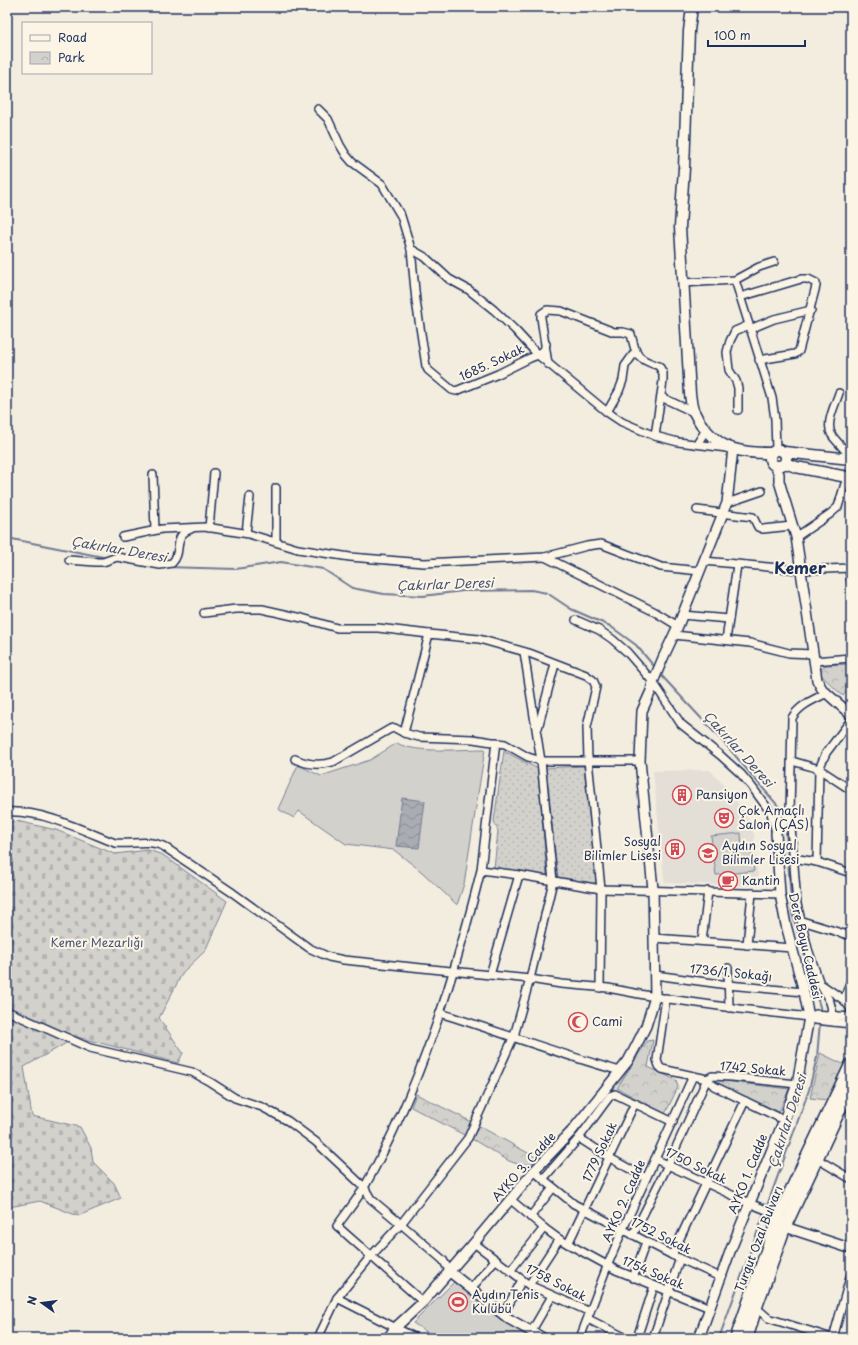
<svg xmlns="http://www.w3.org/2000/svg" width="858" height="1345" viewBox="0 0 858 1345" font-family="'Playpen Sans',sans-serif">
	<style>
		.built { fill: #e3dfd6 }
		.grass { fill: url(#grass-dots); stroke: #778095 }
		.cemetery { fill: url(#cemetery-stones); stroke: #778095 }
		.park { fill: url(#park-crowns); stroke: #778095 }
		.garden { fill: #d3d1cc; stroke: #778095 }
		.water { fill: url(#water-waves); stroke: #707a91 }
		.lines { fill: none; stroke-linecap: round; stroke-linejoin: round }
		.stream { stroke: #707a91; stroke-width: 2 }
		.minor-casing { stroke: #1b2f5e; stroke-width: 10 }
		.tertiary-casing { stroke: #1b2f5e; stroke-width: 12 }
		.secondary-casing { stroke: #1b2f5e; stroke-width: 13 }
		.primary-casing { stroke: #1b2f5e; stroke-width: 14 }
		.minor { stroke: #fcf5e5; stroke-width: 7 }
		.tertiary { stroke: #fcf5e5; stroke-width: 9 }
		.secondary { stroke: #fcf5e5; stroke-width: 10 }
		.primary { stroke: #fcf5e5; stroke-width: 11 }
		.labels { text-anchor: middle; stroke-width: 4; stroke-linejoin: round; paint-order: stroke }
		.street-label { font-size: 12px; fill: #1b2f5e; stroke: #fcf5e5 }
		.poi-label { font-size: 12px; fill: #1b2f5e; stroke: #fcf5e5; text-anchor: start }
		.park-label { font-size: 12px; fill: #49587a; stroke: #fcf5e5 }
		.water-label { font-size: 13px; font-style: italic; fill: #465478; stroke: #fcf5e5 }
		.district-label { font-size: 16px; font-weight: bold; fill: #1b2f5e; stroke: #fcf5e5 }
	</style>
	<defs>
		<pattern id="grass-dots" width="8" height="8" patternUnits="userSpaceOnUse"><rect width="8" height="8" fill="#d3d1cc"/><path d="M2 2h.1M6 6h.1" fill="none" stroke="#b5b4b2" stroke-width="1.8" stroke-linecap="round"/></pattern>
		<pattern id="cemetery-stones" width="16" height="16" patternUnits="userSpaceOnUse"><rect width="16" height="16" fill="#d3d1cc"/><path d="M2 7V4a2 2 0 0 1 4 0v3zM10 15v-3a2 2 0 0 1 4 0v3z" fill="#b5b4b2"/></pattern>
		<pattern id="park-crowns" width="20" height="18" patternUnits="userSpaceOnUse"><rect width="20" height="18" fill="#d3d1cc"/><path d="M2 6a3 3 0 1 1 6 0M12 15a3 3 0 1 1 6 0" fill="none" stroke="#b5b4b2"/></pattern>
		<pattern id="water-waves" width="16" height="10" patternUnits="userSpaceOnUse"><rect width="16" height="10" fill="#a9acb3"/><path d="M0 5q4-4 8 0t8 0" fill="none" stroke="#898c95"/></pattern>
	</defs>
	<rect width="100%" height="100%" fill="#f3ede0"/>
	<filter id="ink" filterUnits="userSpaceOnUse"><feTurbulence type="fractalNoise" baseFrequency=".025" numOctaves="2"/><feDisplacementMap in="SourceGraphic" scale="8" xChannelSelector="R" yChannelSelector="G"/><feConvolveMatrix kernelMatrix="1 2 1 2 8 2 1 2 1" color-interpolation-filters="sRGB"/></filter>
	<g filter="url(#ink)">
		<polygon class="built" points="710,770 734,797 753,827 759,886 668,883 665,882 664,878 653,771"/>
		<g class="grass">
			<polygon points="504,751 538,769 547,877 494,868 498,831 494,821"/>
			<polygon points="584,766 597,885 558,878 546,768"/>
		</g>
		<polygon class="cemetery" points="17,821 56,830 115,854 148,850 163,855 227,901 205,951 183,972 159,1018 183,1053 178,1063 77,1037 24,1067 32,1116 80,1127 91,1148 93,1162 114,1183 121,1198 78,1216 40,1201 9,1207 7,1206 7,823"/>
		<g class="park">
			<polygon points="851,664 851,685 843,696 820,674 821,669 826,665"/>
			<polygon points="653,1040 648,1067 676,1080 678,1087 665,1114 617,1088 647,1041"/>
			<polygon points="820,1053 845,1065 828,1100 810,1098"/>
			<polygon points="716,1080 789,1089 779,1112 715,1082"/>
			<polygon points="416,1094 472,1122 466,1136 411,1107"/>
			<polygon points="479,1126 537,1158 531,1164 520,1165 509,1161 472,1139"/>
		</g>
		<g class="garden">
			<path d="M397 743C416 754 462 749 485 749L464 884 457 905 422 872 394 850 346 844 299 811 294 818 278 809 298 765 321 776 370 760Z"/>
			<polygon points="741,833 742,851 751,850 754,871 716,875 711,836"/>
			<polygon points="455,1281 539,1338 436,1338 413,1323"/>
		</g>
		<polygon class="water" points="402,798 425,801 419,848 396,846"/>
		<g class="lines">
			<g class="stream">
				<polyline points="7,538 108,558"/>
				<polyline points="165,567 236,569 281,562 323,569 352,588 384,594 423,596 463,591 531,590 547,593 571,609 610,626 636,645 653,665"/>
				<polyline points="660,674 727,746 784,813 782,819"/>
				<polyline points="786,833 792,913 820,1007 820,1014"/>
				<polyline points="719,1338 809,1090 817,1057 820,1022"/>
			</g>
			<defs>
				<g id="minor">
					<polyline points="318,109 328,119 340,145 346,155 352,162 382,184 401,216 411,249 416,301 426,366 428,370 452,390 456,391 498,374 530,358 538,355 544,350 546,344"/>
					<polyline points="411,249 425,257 449,279 469,290 494,310 515,330 538,355 607,412 622,422 655,436 678,442 727,448"/>
					<polyline points="735,280 772,398 775,419 776,450"/>
					<polyline points="683,283 735,280 759,267 774,262"/>
					<polyline points="740,297 801,279 808,279 816,283 816,286 799,351 795,354 759,360"/>
					<polyline points="750,329 774,319 811,310"/>
					<path d="M548 364 541 318V314L547 310 561 311 614 332H623L631 334C636 356 637 359 659 366L663 373V381L655 436"/>
					<path d="M839 393C835 406 823 426 834 438 841 446 845 450 851 458"/>
					<polyline points="661,397 693,412"/>
					<polyline points="738,410 738,388 736,381 729,370 727,352 730,341 735,331 749,325"/>
					<polyline points="607,412 619,391 623,380 625,366 635,352"/>
					<polyline points="697,444 706,430"/>
					<polyline points="153,475 155,530"/>
					<polyline points="727,503 762,491"/>
					<polyline points="697,510 753,517 758,527 763,529 792,526"/>
					<polyline points="209,528 214,473"/>
					<polyline points="246,533 250,497"/>
					<polyline points="123,537 162,529 206,527 249,534 298,549 350,557 424,563 545,557 587,546 601,544 661,567 700,571"/>
					<polyline points="796,537 830,514 838,507 847,477"/>
					<polyline points="276,542 276,488"/>
					<polyline points="545,557 655,612 678,626"/>
					<path d="M69 560 95 562H103L117 557 160 565 172 563C184 551 171 536 191 529"/>
					<polyline points="704,561 801,570 851,568"/>
					<polyline points="849,569 851,582"/>
					<polyline points="204,613 236,609 262,609 302,618 337,628 378,628 429,634"/>
					<polyline points="682,615 729,619"/>
					<polyline points="576,620 599,630 612,639 627,652 653,682 681,724 720,755 741,774 752,787 771,813 776,833"/>
					<polyline points="674,635 750,643 789,653 813,654"/>
					<polyline points="726,640 737,565"/>
					<polyline points="814,661 851,658"/>
					<path d="M827 693C815 699 799 705 792 718L790 814 797 904 808 949 820 984 830 1002 835 1022"/>
					<polyline points="538,728 555,664"/>
					<path d="M295 759C308 765 319 766 333 762L390 729 395 728 404 733"/>
					<polyline points="792,761 819,769 851,790"/>
					<path d="M7 812C42 810 82 830 115 843 131 845 147 839 163 846L233 893 309 948 329 957 344 960 490 975 530 979 561 984 608 988 655 997 740 1009 809 1017 815 1020 851 1024"/>
					<polyline points="776,833 790,814"/>
					<polyline points="793,858 817,862 851,873"/>
					<polyline points="817,862 819,769 826,753 851,720"/>
					<polyline points="481,870 496,742"/>
					<polyline points="802,921 851,936"/>
					<polyline points="654,938 793,948"/>
					<polyline points="702,941 708,891"/>
					<polyline points="747,945 752,893"/>
					<polyline points="728,968 729,1008"/>
					<polyline points="490,975 519,875"/>
					<polyline points="655,975 728,985 804,992"/>
					<polyline points="822,985 844,1000 851,1009"/>
					<polyline points="600,988 601,889 588,760 587,727 596,687 593,680 586,675 529,653 479,639 429,634 404,733 419,737 473,739 505,744 528,757 541,761 640,761"/>
					<polyline points="666,998 657,1060 659,1066 662,1069 707,1079 712,1076 732,1077 797,1084"/>
					<polyline points="844,1000 851,980"/>
					<polyline points="7,1011 90,1048 192,1072 210,1082 235,1098 262,1107 288,1121 316,1142 364,1187 371,1199 401,1224 443,1260 450,1272"/>
					<path d="M440 1013C500 1032 559 1054 620 1071"/>
					<polyline points="809,1017 816,1014 851,1017"/>
					<polyline points="707,1079 714,1086 784,1120"/>
					<polyline points="579,1138 610,1158 646,1178"/>
					<polyline points="814,1157 851,1179"/>
					<polyline points="655,1159 749,1203 779,1215"/>
					<polyline points="534,1171 543,1179 574,1204 672,1255 720,1277"/>
					<polyline points="543,1179 579,1138 610,1096 615,1094 673,1122"/>
					<polyline points="510,1199 544,1228 559,1239 616,1270 710,1308"/>
					<polyline points="530,1217 553,1188"/>
					<polyline points="633,1235 668,1165 707,1079"/>
					<polyline points="474,1243 529,1285 590,1312"/>
					<polyline points="568,1244 635,1103"/>
					<polyline points="672,1255 745,1101"/>
					<polyline points="510,1271 544,1228"/>
					<polyline points="633,1278 646,1242"/>
					<polyline points="529,1285 559,1239"/>
					<polyline points="471,1289 495,1260"/>
					<polyline points="337,1298 371,1256 401,1224 468,1138 514,1036 530,979 553,881 541,761 524,652"/>
					<path d="M423 1302 337 1226C346 1213 357 1200 365 1186 420 1089 454 978 481 870L519 875 601 889 780 894"/>
					<polyline points="754,1307 760,1311 768,1318 832,1338"/>
					<polyline points="503,1315 522,1280"/>
					<polyline points="588,1319 626,1338"/>
					<polyline points="531,1332 552,1296"/>
					<polyline points="318,1338 337,1298 416,1338"/>
					<polyline points="580,1338 608,1264 623,1229 693,1076"/>
					<polyline points="637,1338 654,1286"/>
					<polyline points="653,1338 680,1258"/>
					<polyline points="833,1338 851,1274"/>
				</g>
				<g id="tertiary">
					<polyline points="775,466 779,474 779,481 796,537 817,680 822,689 851,715"/>
					<polyline points="785,1227 846,1247 851,1247"/>
					<polyline points="450,1272 509,1319 543,1338"/>
					<polyline points="388,1338 396,1327 423,1302 474,1243 534,1171 571,1132 628,1061 636,1046 646,1026 655,997 654,938 653,889 640,761 642,711 651,691 653,682 663,658 678,626 727,503 733,449"/>
					<polyline points="699,1338 731,1249 784,1120 797,1084 809,1017 804,992 786,925 780,894 776,833"/>
				</g>
				<g id="secondary">
					<path d="M692 7 689 31 684 168 680 227 690 394C691 399 691 407 694 412 701 427 717 445 734 449 746 453 759 453 771 453"/>
					<circle cx="778" cy="458" r="8"/>
					<polyline points="784,452 851,459"/>
					<polyline points="785,463 796,467 847,477"/>
				</g>
				<g id="primary">
					<polyline points="736,1338 779,1215 851,1064"/>
					<polyline points="747,1338 756,1308 785,1227 851,1086"/>
				</g>
			</defs>
			<use href="#minor" class="minor-casing"/>
			<use href="#tertiary" class="tertiary-casing"/>
			<use href="#secondary" class="secondary-casing"/>
			<use href="#primary" class="primary-casing"/>
			<use href="#minor" class="minor"/>
			<use href="#tertiary" class="tertiary"/>
			<use href="#secondary" class="secondary"/>
			<use href="#primary" class="primary"/>
		</g>
	</g>
	<defs>
		<symbol id="building-ring" viewBox="-11 -11 22 22"><circle r="9.5" fill="#fcf5e5" stroke="#d1495b" stroke-width="1.5"/><path d="M-4-6H4V6H1V3H-1V6H-4ZM-2.5-4.3h1.7v1.8h-1.7ZM.8-4.3h1.7v1.8H.8ZM-2.5-1h1.7V.8h-1.7ZM.8-1h1.7V.8H.8Z" fill="#d1495b"/></symbol>
		<symbol id="theatre-ring" viewBox="-11 -11 22 22"><circle r="9.5" fill="#fcf5e5" stroke="#d1495b" stroke-width="1.5"/><path d="M-5-5.5Q0-4 5-5.5V0Q5 5 0 6Q-5 5-5 0ZM-3.3-2.5H-1v1.5H-3.3ZM1-2.5H3.3v1.5H1ZM-2.8 1Q0 5.5 2.8 1Z" fill="#d1495b"/></symbol>
		<symbol id="school-ring" viewBox="-11 -11 22 22"><circle r="9.5" fill="#fcf5e5" stroke="#d1495b" stroke-width="1.5"/><path d="M0-5L7-2L0 1L-7-2ZM-4 1L0 2.5L4 1V4Q0 6-4 4Z" fill="#d1495b"/></symbol>
		<symbol id="cafe-ring" viewBox="-11 -11 22 22"><circle r="9.5" fill="#fcf5e5" stroke="#d1495b" stroke-width="1.5"/><path d="M-5.5-4.5H6V0H3Q3 3.5 0 3.5H-2.5Q-5.5 3.5-5.5 0ZM3-3.2v2h1.7v-2ZM-6 4.5H4V6H-6Z" fill="#d1495b"/></symbol>
		<symbol id="mosque-ring" viewBox="-11 -11 22 22"><circle r="9.5" fill="#fcf5e5" stroke="#d1495b" stroke-width="1.5"/><path d="M3.5-4.9A6 6 0 1 0 3.5 4.9A5 5 0 1 1 3.5-4.9Z" fill="#d1495b"/></symbol>
		<symbol id="stadium-ring" viewBox="-11 -11 22 22"><circle r="9.5" fill="#fcf5e5" stroke="#d1495b" stroke-width="1.5"/><path d="M0-5a6.5 5 0 1 0 0 10a6.5 5 0 1 0 0-10ZM-3.5-1.8h7v3.6h-7Z" fill="#d1495b"/></symbol>
	</defs>
	<g fill-rule="evenodd">
		<use href="#building-ring" x="671" y="784" width="22" height="22"/>
		<use href="#theatre-ring" x="713" y="807" width="22" height="22"/>
		<use href="#building-ring" x="664" y="838" width="22" height="22"/>
		<use href="#school-ring" x="697" y="842" width="22" height="22"/>
		<use href="#cafe-ring" x="717" y="870" width="22" height="22"/>
		<use href="#mosque-ring" x="567" y="1011" width="22" height="22"/>
		<use href="#stadium-ring" x="447" y="1291" width="22" height="22"/>
	</g>
	<g class="labels">
		<g class="street-label">
			<text transform="translate(492 363) rotate(-25)" y="4">1685. Sokak</text>
			<text transform="translate(805 946) rotate(77)" y="4">Dere Boyu Caddesi</text>
			<text transform="translate(731 973) rotate(6)" y="4">1736/1. Sokağı</text>
			<text transform="translate(753 1069) rotate(5)" y="4">1742 Sokak</text>
			<text transform="translate(600 1152) rotate(-65)" y="4">1779 Sokak</text>
			<text transform="translate(696 1166) rotate(26)" y="4">1750 Sokak</text>
			<text transform="translate(524 1167) rotate(-48)" y="4">AYKO 3. Cadde</text>
			<text transform="translate(748 1174) rotate(-68)" y="4">AYKO 1. Cadde</text>
			<text transform="translate(624 1201) rotate(-66)" y="4">AYKO 2. Cadde</text>
			<text transform="translate(661 1236) rotate(27)" y="4">1752 Sokak</text>
			<text transform="translate(759 1239) rotate(-69)" y="4">Turgut Ozal Bulvarı</text>
			<text transform="translate(653 1273) rotate(23)" y="4">1754 Sokak</text>
			<text transform="translate(556 1283) rotate(27)" y="4">1758 Sokak</text>
		</g>
		<g class="poi-label">
			<text x="696" y="799">Pansiyon</text>
			<text x="738" y="815">Çok Amaçlı<tspan x="738" dy="14">Salon (ÇAS)</tspan></text>
			<text x="661" y="846" text-anchor="end">Sosyal<tspan x="661" dy="14">Bilimler Lisesi</tspan></text>
			<text x="722" y="850">Aydın Sosyal<tspan x="722" dy="14">Bilimler Lisesi</tspan></text>
			<text x="742" y="885">Kantin</text>
			<text x="592" y="1026">Cami</text>
			<text x="472" y="1299">Aydın Tenis<tspan x="472" dy="14">Kulübü</tspan></text>
		</g>
		<g class="park-label">
			<text x="97" y="947">Kemer Mezarlığı</text>
		</g>
		<g class="water-label">
			<text transform="translate(119 549) rotate(10)" y="5">Çakırlar Deresi</text>
			<text transform="translate(445 584) rotate(-2)" y="5">Çakırlar Deresi</text>
			<text transform="translate(739 749) rotate(48)" y="5">Çakırlar Deresi</text>
			<text transform="translate(787 1121) rotate(-72)" y="5">Çakırlar Deresi</text>
		</g>
		<g class="district-label">
			<text x="800" y="574">Kemer</text>
		</g>
	</g>
	<rect width="858" height="1345" fill="none" stroke="#fcf5e5" stroke-width="24"/>
	<rect x="12" y="12" width="834" height="1321" fill="none" stroke="#1b2f5e" stroke-width="1.5" filter="url(#ink)"/>
	<rect x="22" y="22" width="130" height="52" fill="#fcf5e5" stroke="#a2a6af"/>
	<rect x="30" y="35" width="20" height="6" fill="#fcf5e5" stroke="#a2a6af"/>
	<text x="58" y="42" font-size="12" fill="#1b2f5e">Road</text>
	<rect x="30" y="52" width="20" height="12" fill="url(#park-crowns)" stroke="#a2a6af"/>
	<text x="58" y="62" font-size="12" fill="#1b2f5e">Park</text>
	<g transform="translate(42 1303) rotate(284)" stroke="#fcf5e5" stroke-width="3" paint-order="stroke">
	<path d="M0-3L7 15L0 10L-7 15Z" fill="#1b2f5e"/>
	<text y="-6" font-size="11" font-weight="bold" text-anchor="middle" fill="#1b2f5e">N</text>
	</g>
	<path d="M708 40v6h97v-6" fill="none" stroke="#1b2f5e" stroke-width="2"/>
	<text x="714" y="40" font-size="12" fill="#1b2f5e" stroke="#fcf5e5" stroke-width="3" paint-order="stroke">100 m</text>
</svg>
